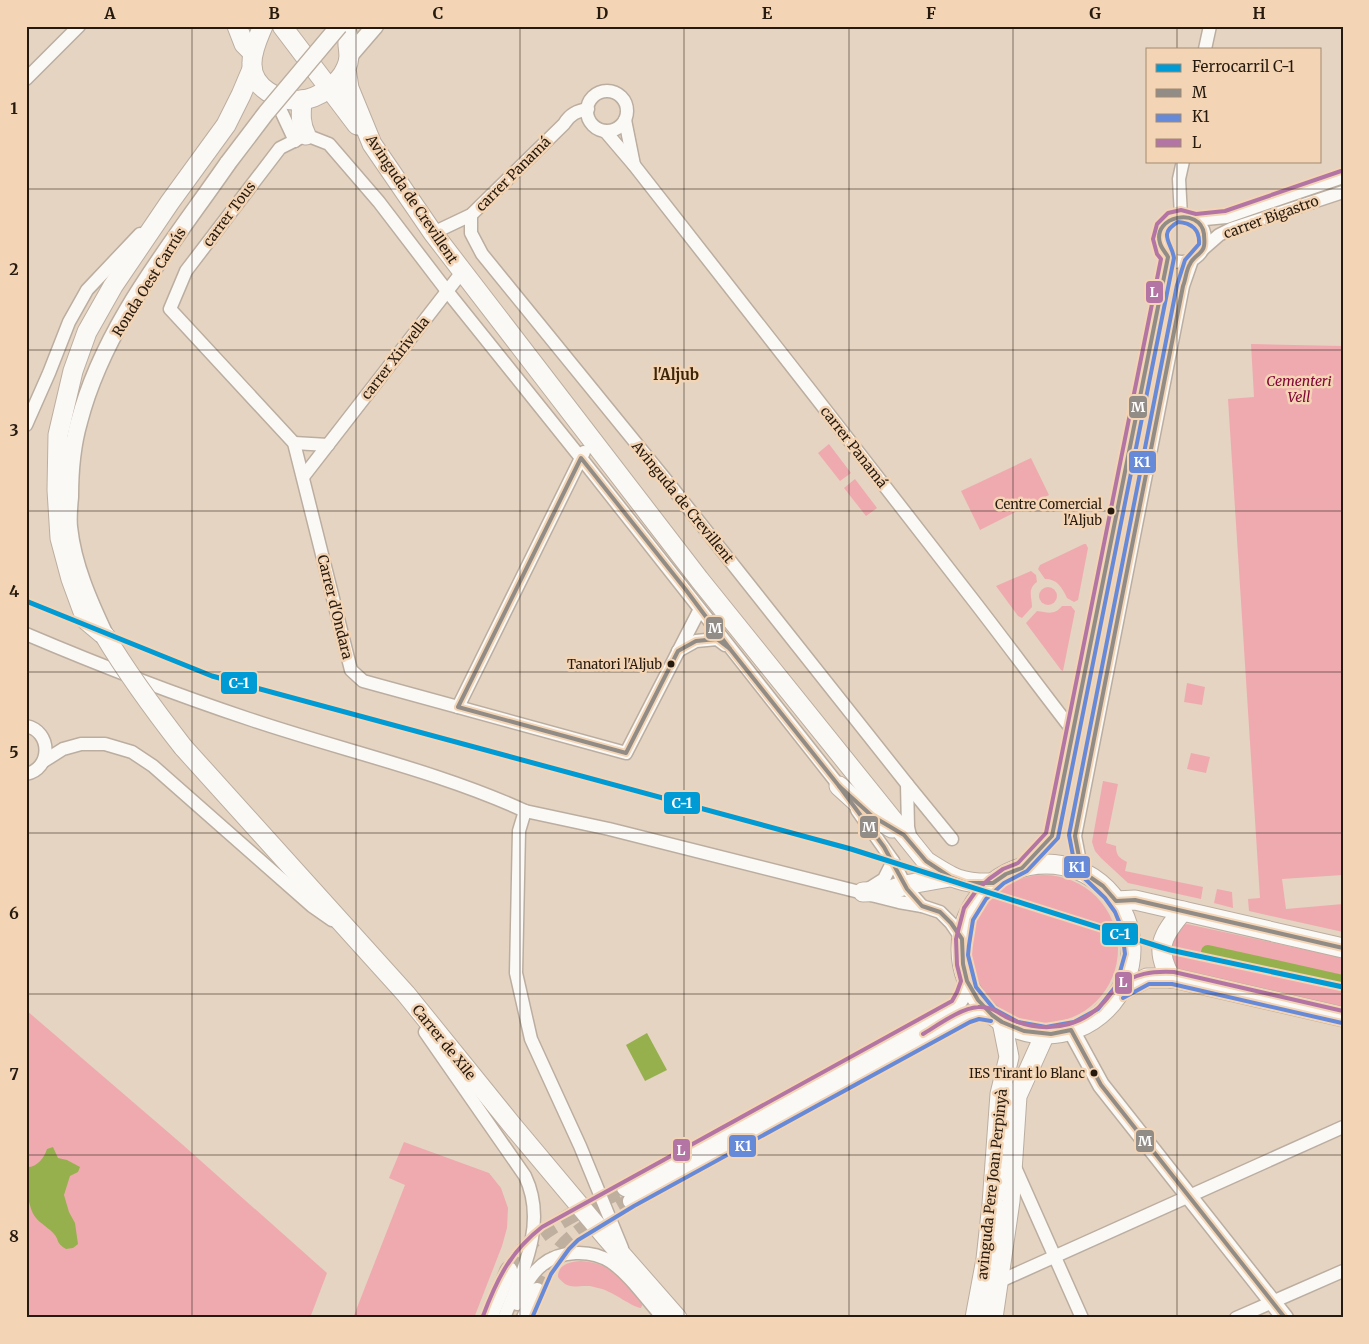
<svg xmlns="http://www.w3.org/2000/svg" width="1369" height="1344" viewBox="0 0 1369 1344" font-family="Merriweather,serif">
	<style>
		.green { fill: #efaaaf }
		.water { fill: #97b04e }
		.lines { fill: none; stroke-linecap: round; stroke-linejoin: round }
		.canal { stroke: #97b04e; stroke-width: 14 }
		.major-tunnel { stroke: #bfaf9e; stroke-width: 16; stroke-dasharray: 16 8; stroke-linecap: butt }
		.minor-casing { stroke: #bbaea0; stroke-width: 15 }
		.major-casing { stroke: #bbaea0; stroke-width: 19 }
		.highway-casing { stroke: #bbaea0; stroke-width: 21 }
		.minor { stroke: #fbf9f6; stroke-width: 12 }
		.major { stroke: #fbf9f6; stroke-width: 16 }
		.highway { stroke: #fbf9f6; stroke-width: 19 }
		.major-bridge-casing { stroke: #bbaea0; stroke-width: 19; stroke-linecap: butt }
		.highway-bridge-casing { stroke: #bbaea0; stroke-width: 21; stroke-linecap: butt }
		.major-bridge { stroke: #fbf9f6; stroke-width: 16 }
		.highway-bridge { stroke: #fbf9f6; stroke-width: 19 }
		.bus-1-casing { stroke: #f3d4b4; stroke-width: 8 }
		.bus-2-casing { stroke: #f3d4b4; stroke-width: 8 }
		.bus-3-casing { stroke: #f3d4b4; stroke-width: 8 }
		.bus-1 { stroke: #928c87; stroke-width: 4 }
		.bus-2 { stroke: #678ad8; stroke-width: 4 }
		.bus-3 { stroke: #b376a4; stroke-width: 4 }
		.rail-1-casing { stroke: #f3d4b4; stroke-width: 9 }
		.rail-1 { stroke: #009ad5; stroke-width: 5 }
		.grid { fill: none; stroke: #261a0f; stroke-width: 1; stroke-opacity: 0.55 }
		.bus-dot { fill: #261a0f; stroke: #f3d4b4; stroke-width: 2 }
		.labels { text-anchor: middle; stroke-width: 5; stroke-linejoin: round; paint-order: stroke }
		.bus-label { font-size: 13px; fill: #261a0f; stroke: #f3d4b4; text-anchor: end }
		.street-label { font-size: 14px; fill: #261a0f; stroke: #f3d4b4 }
		.park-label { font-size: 14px; font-style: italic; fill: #810736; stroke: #f3d4b4 }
		.neighbourhood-label { font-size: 15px; font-weight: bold; fill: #3c2407; stroke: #f3d4b4 }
		.line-badge { stroke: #f3d4b4; stroke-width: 2 }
		.badge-label { font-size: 14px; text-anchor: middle; font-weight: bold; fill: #fff }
		.neatline { fill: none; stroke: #261a0f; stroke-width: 2 }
		.grid-label { font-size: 16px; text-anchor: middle; font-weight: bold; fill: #261a0f }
	</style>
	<rect width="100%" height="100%" fill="#e5d4c2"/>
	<g class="green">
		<polygon points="1251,344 1343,346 1343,875 1282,879 1286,909 1343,904 1343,932 1249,911 1248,899 1260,898 1228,399 1254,397"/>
		<polygon points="829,444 851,473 840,481 818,453"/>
		<polygon points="1031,458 1049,495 980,530 961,491"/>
		<polygon points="855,479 877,508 866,516 844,488"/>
		<path d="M1084 544H1086L1088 548 1078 600 1074 602 1067 598C1062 587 1057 579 1045 579L1038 569 1040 565Z"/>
		<path d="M1031 571 1036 575 1037 582C1027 589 1032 597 1032 607L1022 618 1018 616 996 586Z"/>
		<circle cx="1048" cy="596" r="9"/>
		<path d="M1062 606H1071L1075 611 1063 671 1061 670 1026 623 1037 611C1047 612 1054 616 1062 606Z"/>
		<polygon points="1187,683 1205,687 1202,705 1184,702"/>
		<polygon points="1191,753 1210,757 1206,773 1187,769"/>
		<path d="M1103 781 1118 784 1106 843 1116 846C1116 855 1119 858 1127 862L1125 871 1203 887 1201 899 1128 883 1101 858 1095 851 1092 842Z"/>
		<circle cx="1044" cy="949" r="74"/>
		<polygon points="1217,889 1232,892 1233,908 1214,903"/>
		<polygon points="1187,924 1343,958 1343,1008 1174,969 1165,939 1173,929"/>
		<polygon points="26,1010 183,1145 327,1273 310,1318 26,1318"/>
		<polygon points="404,1142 489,1173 501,1188 508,1208 507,1228 502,1246 474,1318 353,1318 405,1185 389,1178"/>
		<path d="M581 1261C613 1263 623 1281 643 1303L641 1308C632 1307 615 1293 602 1289 598 1288 594 1287 590 1286 575 1285 569 1291 558 1277 558 1264 570 1262 581 1261Z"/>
	</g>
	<g class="water">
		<polygon points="647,1033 667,1070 645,1081 626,1045"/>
		<path d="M53 1147 58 1158 67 1160 80 1167 78 1172 70 1176 64 1195 69 1212 75 1223 78 1244 73 1248 66 1249C55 1242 60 1241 54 1234 49 1228 41 1224 36 1218 27 1207 26 1181 26 1167 37 1168 44 1158 47 1149Z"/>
	</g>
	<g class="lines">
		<polyline class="canal" points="1208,952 1343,982"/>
		<g class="major-tunnel">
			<path d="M509 1270C513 1265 516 1259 520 1254 543 1225 593 1205 625 1188"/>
			<path d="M537 1291C546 1271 557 1249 574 1236 591 1222 612 1212 631 1201"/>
		</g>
		<defs>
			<g id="minor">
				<polyline points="1205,49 1210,26"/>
				<polyline points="26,79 79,26"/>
				<circle cx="607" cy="111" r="20"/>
				<polyline points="274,96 295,141"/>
				<polyline points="625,120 634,165"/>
				<path d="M605 131 634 165C746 308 859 452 970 596 1005 641 1038 686 1073 731"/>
				<polyline points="471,215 471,233 482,254 666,480 907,784 908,827 911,840"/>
				<polyline points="1181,216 1179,179 1183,161"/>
				<circle cx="1182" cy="239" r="23"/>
				<polyline points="1195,220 1226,217 1343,177"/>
				<path d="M433 233 471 215 564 124C570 114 577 111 588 109"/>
				<polyline points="1203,249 1219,235 1231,229 1343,192"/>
				<polyline points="26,425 49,373 69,322 87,290 140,234"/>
				<polyline points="294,443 328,445"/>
				<polyline points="303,477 462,272"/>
				<polyline points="700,609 626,753 363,681 351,670 294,443 170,309 186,271 280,148 306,135 329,144 379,202 447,291 581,458 844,792"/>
				<path d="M26 634C99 665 174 694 249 719 340 750 438 771 525 811"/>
				<polyline points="678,651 696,641 717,639 725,645"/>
				<polyline points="458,707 584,452"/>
				<path d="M26 726C52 731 52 769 26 774"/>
				<polyline points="44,761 63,749 81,744 105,744 132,752 153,766 312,906 332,920"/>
				<polyline points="907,784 952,839"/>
				<polyline points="857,810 893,861 907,889 922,906 940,912 951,923 962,939"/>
				<polyline points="1022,868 1052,836 1168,257"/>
				<polyline points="1087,875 1080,862 1075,836 1183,286 1192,260"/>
				<polyline points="865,891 884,879 893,861"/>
				<path d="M425 1032 525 1176C548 1224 522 1272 504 1318"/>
				<polyline points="1014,1165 1082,1318"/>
				<polyline points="622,1248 580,1146 531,1039 516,973 519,831 525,811 609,829 899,902 922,906"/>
				<polyline points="998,1282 1343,1127"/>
				<path d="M517 1304C522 1291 531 1274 542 1265 560 1250 591 1249 611 1262 630 1275 647 1300 663 1318"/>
				<polyline points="1236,1318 1343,1271"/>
			</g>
			<g id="major">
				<polyline points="350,55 375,26"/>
				<path d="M105 635C89 601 73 565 69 527 68 517 69 507 70 497 70 472 72 446 79 422 104 325 172 244 228 163"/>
				<polyline points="1071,1030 1101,1085 1285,1318"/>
				<polyline points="625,1188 956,1006 963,995 967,981"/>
				<polyline points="631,1201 968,1016 979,1013 992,1015"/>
				<polyline points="489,1318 509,1270"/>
				<polyline points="525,1318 537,1291"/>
			</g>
			<g id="highway">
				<polyline points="237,26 244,44 253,53"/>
				<path d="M263 26C258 38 252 50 252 63 251 88 279 102 301 100 318 99 340 83 346 68 350 60 349 53 348 45 348 38 348 32 345 26"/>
				<polyline points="282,26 357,125"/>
				<path d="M346 69 349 88 372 144 433 233 699 579 926 861C952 878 961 884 993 883"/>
				<path d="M302 100C301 114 300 123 306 135"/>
				<polyline points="105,636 86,620 71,579 60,538 57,490 58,435 73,371 87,332 113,286 170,202 226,125 241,95 252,69"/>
				<polyline points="183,747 406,994 512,1125 606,1237 677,1318"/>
				<polyline points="839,786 872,816 892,828"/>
				<circle cx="1046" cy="949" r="85"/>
				<polyline points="863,892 888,891 905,885 950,877"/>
				<polyline points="1116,901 1135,900 1343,948"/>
				<path d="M1171 978C1154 949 1162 935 1183 911"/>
				<polyline points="1120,992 1147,978 1173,978 1343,1017"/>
				<polyline points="975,1318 986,1259 992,1204 1000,1094 1009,1057 1002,1022"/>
				<polyline points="993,1318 1010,1201 1017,1096 1045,1034"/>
			</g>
		</defs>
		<use href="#minor" class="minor-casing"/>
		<use href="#major" class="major-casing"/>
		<use href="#highway" class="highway-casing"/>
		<use href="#minor" class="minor"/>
		<use href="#major" class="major"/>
		<use href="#highway" class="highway"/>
		<defs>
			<polyline id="major-bridge" points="228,163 266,113 339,26"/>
			<path id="highway-bridge" d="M105 636C129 676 155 711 183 747"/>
		</defs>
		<use href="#major-bridge" class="major-bridge-casing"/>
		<use href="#highway-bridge" class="highway-bridge-casing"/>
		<use href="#major-bridge" class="major-bridge"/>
		<use href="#highway-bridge" class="highway-bridge"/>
		<defs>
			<g id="bus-1">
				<polygon points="581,458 686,590 730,649 717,639 696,641 678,651 626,753 458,707"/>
				<polyline points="730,649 839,786 884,847 907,889 922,906 940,912 951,923 962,939 963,964 967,981 978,1000 992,1015 1002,1022 1024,1031 1051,1034 1071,1030 1101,1085 1285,1318"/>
				<path d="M839 786 872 816 904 835 926 861 950 877 966 883H993L1006 874 1022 868 1052 836 1168 257C1166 253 1161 248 1160 243 1152 216 1200 206 1204 234 1204 238 1205 242 1204 246 1203 254 1193 256 1190 264 1186 270 1186 279 1183 286L1075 836 1080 862 1087 875 1103 886 1116 901 1135 900 1343 948"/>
			</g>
			<g id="bus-2">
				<path d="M1178 222C1192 223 1200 230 1199 244L1185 260 1177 285 1069 835 1074 861 1081 875 1105 898 1115 912 1122 929 1125 954 1116 986 1098 1009 1074 1022 1046 1027 1018 1022 994 1009 976 987 968 955 969 945 973 920 986 899 1004 883 1027 871 1058 838 1174 258C1172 243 1157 234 1178 222Z"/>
				<polyline points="1123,998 1149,984 1172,984 1342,1023"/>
				<polyline points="532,1318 551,1274 569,1249 578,1240 634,1206 970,1022 979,1019 991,1021"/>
			</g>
			<g id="bus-3">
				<path d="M923 1034C938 1025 961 1008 978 1007 990 1006 997 1012 1006 1017 1026 1027 1048 1030 1069 1024 1083 1020 1095 1012 1104 1002 1109 997 1112 991 1117 987 1135 973 1152 971 1174 972L1343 1011"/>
				<path d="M483 1316C497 1279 510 1252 542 1227L952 1001 957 992 961 981 957 965 956 939 964 908 976 891 989 879 1003 869 1018 863 1046 833 1161 259 1157 254 1153 239 1157 224 1168 213 1181 210 1196 214 1225 211 1341 171"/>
			</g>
		</defs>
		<use href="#bus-1" class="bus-1-casing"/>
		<use href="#bus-2" class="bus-2-casing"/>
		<use href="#bus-3" class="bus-3-casing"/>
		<use href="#bus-1" class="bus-1"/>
		<use href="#bus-2" class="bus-2"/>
		<use href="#bus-3" class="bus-3"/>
		<defs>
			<polyline id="rail-1" points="26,601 212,676 851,849 1170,950 1343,987"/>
		</defs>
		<use href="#rail-1" class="rail-1-casing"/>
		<use href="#rail-1" class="rail-1"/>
	</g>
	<path class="grid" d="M192 26V1318M356 26V1318M520 26V1318M684 26V1318M849 26V1318M1013 26V1318M1177 26V49M1177 161V1318M26 189H1343M26 350H1343M26 511H1343M26 672H1343M26 833H1343M26 994H1343M26 1155H1343"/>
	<g class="bus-dot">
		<circle cx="1111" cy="511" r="4.5"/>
		<circle cx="671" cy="664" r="4.5"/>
		<circle cx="1094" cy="1073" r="4.5"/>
	</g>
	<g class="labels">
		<g class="bus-label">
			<text x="1102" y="509">Centre Comercial<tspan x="1102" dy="16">l'Aljub</tspan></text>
			<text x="662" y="669">Tanatori l'Aljub</text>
			<text x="1085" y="1078">IES Tirant lo Blanc</text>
		</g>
		<g class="street-label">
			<text transform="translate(513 174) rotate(-45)" y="5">carrer Panamá</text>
			<text transform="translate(412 199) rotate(56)" y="5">Avinguda de Crevillent</text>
			<text transform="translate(229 214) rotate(-53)" y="5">carrer Tous</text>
			<text transform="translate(1271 217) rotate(-20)" y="5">carrer Bigastro</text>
			<text transform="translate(149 282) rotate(-58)" y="5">Ronda Oest Carrús</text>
			<text transform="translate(395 358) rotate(-52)" y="5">carrer Xirivella</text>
			<text transform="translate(854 447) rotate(52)" y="5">carrer Panamá</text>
			<text transform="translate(683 502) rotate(51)" y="5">Avinguda de Crevillent</text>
			<text transform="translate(335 607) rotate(76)" y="5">Carrer d'Ondara</text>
			<text transform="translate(444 1042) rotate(51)" y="5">Carrer de Xile</text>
			<text transform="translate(992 1184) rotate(-84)" y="5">avinguda Pere Joan Perpinyà</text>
		</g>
		<g class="park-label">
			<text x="1299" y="386">Cementeri<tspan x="1299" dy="16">Vell</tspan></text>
		</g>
		<g class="neighbourhood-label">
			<text x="676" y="380">l'Aljub</text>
		</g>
	</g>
	<g class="line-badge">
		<rect x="1145" y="280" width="19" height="24" rx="5" fill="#b376a4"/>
		<rect x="1128" y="395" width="20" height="24" rx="5" fill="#928c87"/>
		<rect x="1128" y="450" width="29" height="24" rx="5" fill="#678ad8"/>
		<rect x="705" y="616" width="19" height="24" rx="5" fill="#928c87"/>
		<rect x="220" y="671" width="38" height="24" rx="5" fill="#009ad5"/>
		<rect x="663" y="791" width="38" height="24" rx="5" fill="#009ad5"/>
		<rect x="859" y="815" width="20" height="24" rx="5" fill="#928c87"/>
		<rect x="1063" y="855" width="28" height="24" rx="5" fill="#678ad8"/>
		<rect x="1101" y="922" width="38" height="24" rx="5" fill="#009ad5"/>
		<rect x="1114" y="971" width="19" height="24" rx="5" fill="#b376a4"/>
		<rect x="1135" y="1129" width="20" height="24" rx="5" fill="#928c87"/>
		<rect x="728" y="1134" width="29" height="24" rx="5" fill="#678ad8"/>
		<rect x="672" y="1138" width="19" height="24" rx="5" fill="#b376a4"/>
	</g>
	<g class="badge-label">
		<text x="1154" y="297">L</text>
		<text x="1138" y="412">M</text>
		<text x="1142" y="467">K1</text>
		<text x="715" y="633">M</text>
		<text x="239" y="688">C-1</text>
		<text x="682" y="808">C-1</text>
		<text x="869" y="832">M</text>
		<text x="1077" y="872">K1</text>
		<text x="1120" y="939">C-1</text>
		<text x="1123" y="987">L</text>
		<text x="1145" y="1146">M</text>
		<text x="743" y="1151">K1</text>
		<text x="681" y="1155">L</text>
	</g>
	<rect width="1369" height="1344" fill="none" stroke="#f3d4b4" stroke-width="55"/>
	<rect x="1146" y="48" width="175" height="115" fill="#f3d4b4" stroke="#a18a72"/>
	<rect x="1156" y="64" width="25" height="8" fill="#009ad5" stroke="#a18a72"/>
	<text x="1192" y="72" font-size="15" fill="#261a0f">Ferrocarril C-1</text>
	<rect x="1156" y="89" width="25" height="8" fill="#928c87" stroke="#a18a72"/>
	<text x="1192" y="98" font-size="15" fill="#261a0f">M</text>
	<rect x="1156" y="114" width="25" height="8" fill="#678ad8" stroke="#a18a72"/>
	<text x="1192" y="122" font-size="15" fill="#261a0f">K1</text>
	<rect x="1156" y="139" width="25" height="8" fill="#b376a4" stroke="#a18a72"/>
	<text x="1192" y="148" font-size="15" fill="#261a0f">L</text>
	<rect x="28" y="28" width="1314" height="1288" class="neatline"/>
	<g class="grid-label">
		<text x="110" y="19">A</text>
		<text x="274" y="19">B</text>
		<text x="438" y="19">C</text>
		<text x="602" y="19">D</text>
		<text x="767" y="19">E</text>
		<text x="931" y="19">F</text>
		<text x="1095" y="19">G</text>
		<text x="1259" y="19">H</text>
		<text x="14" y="114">1</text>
		<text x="14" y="275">2</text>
		<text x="14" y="436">3</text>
		<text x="14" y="597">4</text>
		<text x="14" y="758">5</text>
		<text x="14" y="919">6</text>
		<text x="14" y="1080">7</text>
		<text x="14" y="1242">8</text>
	</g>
</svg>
